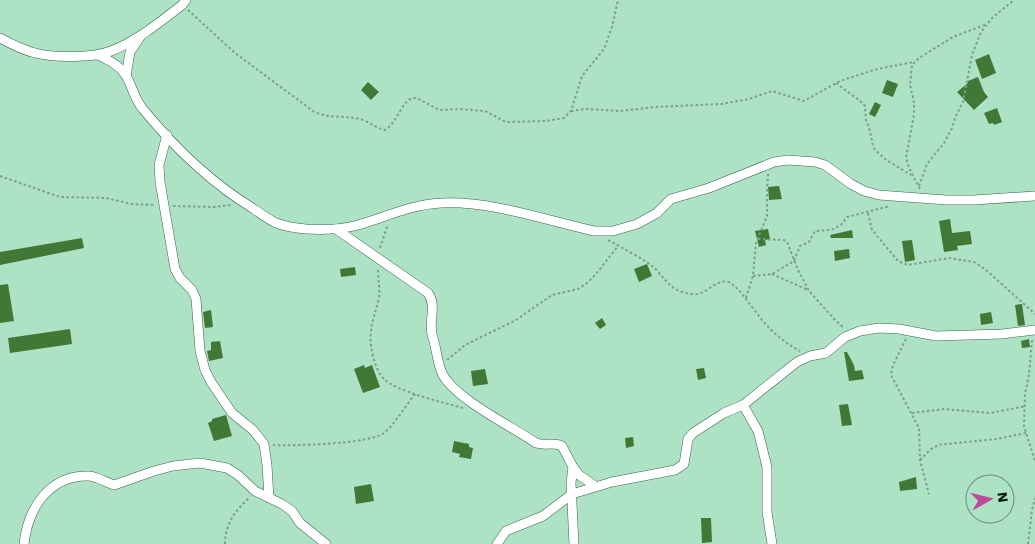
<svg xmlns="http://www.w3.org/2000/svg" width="1035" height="544" viewBox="0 0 1035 544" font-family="'Work Sans',sans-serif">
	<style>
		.building { fill: #407836 }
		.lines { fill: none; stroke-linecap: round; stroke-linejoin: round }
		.street-casing { stroke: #35654d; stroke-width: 10 }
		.path { stroke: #77a18a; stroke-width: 2; stroke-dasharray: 2.5 2.5; stroke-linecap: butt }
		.street { stroke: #fff; stroke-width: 9 }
	</style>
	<rect width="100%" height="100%" fill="#ade2c5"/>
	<g class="building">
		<polygon points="989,54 996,73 982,79 975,60"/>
		<polygon points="978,77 984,92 988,97 974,110 957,92 968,83 968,81"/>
		<polygon points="887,80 898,84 893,97 882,93"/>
		<polygon points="368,82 379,92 371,100 361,90"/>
		<polygon points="875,102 881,105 875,117 869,114"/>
		<polygon points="997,108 1002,122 994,125 993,123 989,124 984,113"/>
		<polygon points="779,186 782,199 769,200 768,187"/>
		<polygon points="950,219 952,233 970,231 972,244 957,246 958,250 944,252 939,221"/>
		<polygon points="768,229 770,239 765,240 766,245 759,247 755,231"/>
		<polygon points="852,230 853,238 831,238 830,235"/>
		<polygon points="82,238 84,248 0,265 0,252"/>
		<polygon points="912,240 915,260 905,262 902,241"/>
		<polygon points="849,249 850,258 835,261 834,251"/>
		<polygon points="647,264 652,276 639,282 634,269"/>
		<polygon points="355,267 356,275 341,277 340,269"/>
		<polygon points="8,284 14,321 0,323 0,285"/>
		<polygon points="1022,304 1025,325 1018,326 1015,305"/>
		<polygon points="211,310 213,327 205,328 203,312"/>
		<polygon points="991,312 993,323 981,325 980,314"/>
		<polygon points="602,318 606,325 600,329 595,323"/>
		<polygon points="70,329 72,344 10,353 8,338"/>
		<polygon points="1029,339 1030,347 1022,348 1021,341"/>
		<polygon points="220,341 223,358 209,361 207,351 211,350 211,342"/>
		<polygon points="844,352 847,352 854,365 855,371 862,370 864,379 849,381"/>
		<polygon points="364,365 365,368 372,365 380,387 363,393 354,369"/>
		<polygon points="704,368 706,378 698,380 696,369"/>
		<polygon points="485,369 488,384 473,386 471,371"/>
		<polygon points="848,404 852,425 842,426 839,405"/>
		<polygon points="226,415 232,436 214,441 208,423 212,421 212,419"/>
		<polygon points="633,437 634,446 626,448 625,438"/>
		<polygon points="454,441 469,444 469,447 473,448 471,459 459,457 460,454 452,452"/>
		<polygon points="916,477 917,489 900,491 899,482"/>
		<polygon points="371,484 374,501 356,504 354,487"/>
		<polygon points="701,518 711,518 712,542 702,543"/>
	</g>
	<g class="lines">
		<defs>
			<g id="street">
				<path d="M0 38C11 44 22 50 35 53 54 58 93 58 111 51 137 41 160 22 182 5L186 0"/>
				<path d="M98 55C108 60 119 65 125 74 132 85 133 96 142 108 174 147 211 183 254 209 261 214 268 219 276 223 286 227 295 228 306 229 324 230 341 230 358 225 386 217 412 204 442 203 493 201 544 220 594 231H613L637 224 657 213 671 199 709 188 774 162 788 160 815 162 825 165 851 184 864 191 879 195 946 200H974L1035 196"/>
				<polyline points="126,76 130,52 140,37"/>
				<polyline points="167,135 159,165 160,182 175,269 180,278 192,290 196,299 200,351 205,370 211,382 232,413 253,430 264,444 267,465 269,498"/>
				<path d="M336 229 428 293C438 307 427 323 433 338 437 350 437 364 443 375 456 399 511 426 536 443 545 446 553 442 562 446L573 467 579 475 595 486"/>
				<polyline points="743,405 758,431 767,467 767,512 772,544"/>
				<polyline points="573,467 571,483 574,544"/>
				<path d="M24 544C28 508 49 475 89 476 98 477 105 482 114 485L154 471 173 466 200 463 227 468 238 475 255 491 282 504 292 511 300 523 326 544"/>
				<polyline points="497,544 506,531 543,516 572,494 612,482 675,470 684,464 688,439 693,433 724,413 743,405 797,362 810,356 826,353 845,337 860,331 879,328 899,329 936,336 1002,334 1035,330"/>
			</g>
		</defs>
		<use href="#street" class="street-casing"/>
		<g class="path">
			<path d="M188 10 235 53 313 111C329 120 346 114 363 120 371 123 376 128 385 130 397 123 400 104 412 98H417L439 110 459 109 485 111 506 122 546 121 564 118 571 111 582 76 604 49 612 27 618 0"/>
			<polyline points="836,83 859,100 865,106 866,120 869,127 873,146 875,150 885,159 911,175"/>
			<polyline points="571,111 586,109 620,111 655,107 721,104 749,99 772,91 804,101 840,81 877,69 914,62"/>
			<polyline points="0,176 60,197 105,198 132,204 156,205"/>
			<polyline points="919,186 927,164 944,143 952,128 955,118 963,102 972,55 981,32 992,18 1014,0"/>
			<polyline points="920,189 910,170 906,158 914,115 914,102 910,85 912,65 919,58 953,37 987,24"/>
			<polyline points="173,206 213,207 231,205"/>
			<polyline points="868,213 872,230 898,261 908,265 949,258 974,262 985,269 1035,314"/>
			<polyline points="758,239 784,240 787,242 798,270 809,291 835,320 844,328"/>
			<path d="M608 240C622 248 636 255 648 263 666 275 665 290 691 294 706 297 715 278 729 282 741 290 747 301 756 312 768 329 782 341 800 351"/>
			<polyline points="380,248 388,224"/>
			<path d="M378 270C378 279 380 288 379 297 377 309 372 319 371 331 369 344 374 369 384 379 395 391 445 403 463 408"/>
			<polyline points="772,274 808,290"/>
			<polyline points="753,276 772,274 789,264 794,261 800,246 809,242 815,231 831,230 841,225 847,217 890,206"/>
			<polyline points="746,298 753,276 756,243 767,216 767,189 768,174"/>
			<polyline points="906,339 893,365 891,375 919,428 920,460 929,494"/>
			<polyline points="1032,340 1029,375 1025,394 1024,426 1035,461"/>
			<polyline points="447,360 465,345 516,320 552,295 578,289 586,284 596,274 618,246"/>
			<polyline points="912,413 944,409 990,413 1026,406"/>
			<path d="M273 445C293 446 370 444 384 433 396 423 405 406 415 394"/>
			<polyline points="920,460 930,450 938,445 997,439 1026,433"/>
			<path d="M225 544C225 524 235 511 249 498"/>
			<polyline points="1028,544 1032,510 1035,498"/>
		</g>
		<use href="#street" class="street"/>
	</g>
	<g transform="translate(990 499) rotate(82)"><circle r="24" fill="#ade2c5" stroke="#69907b"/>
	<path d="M0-4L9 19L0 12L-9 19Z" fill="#bf489d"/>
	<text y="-8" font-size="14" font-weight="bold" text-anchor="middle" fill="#03160d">N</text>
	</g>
</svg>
